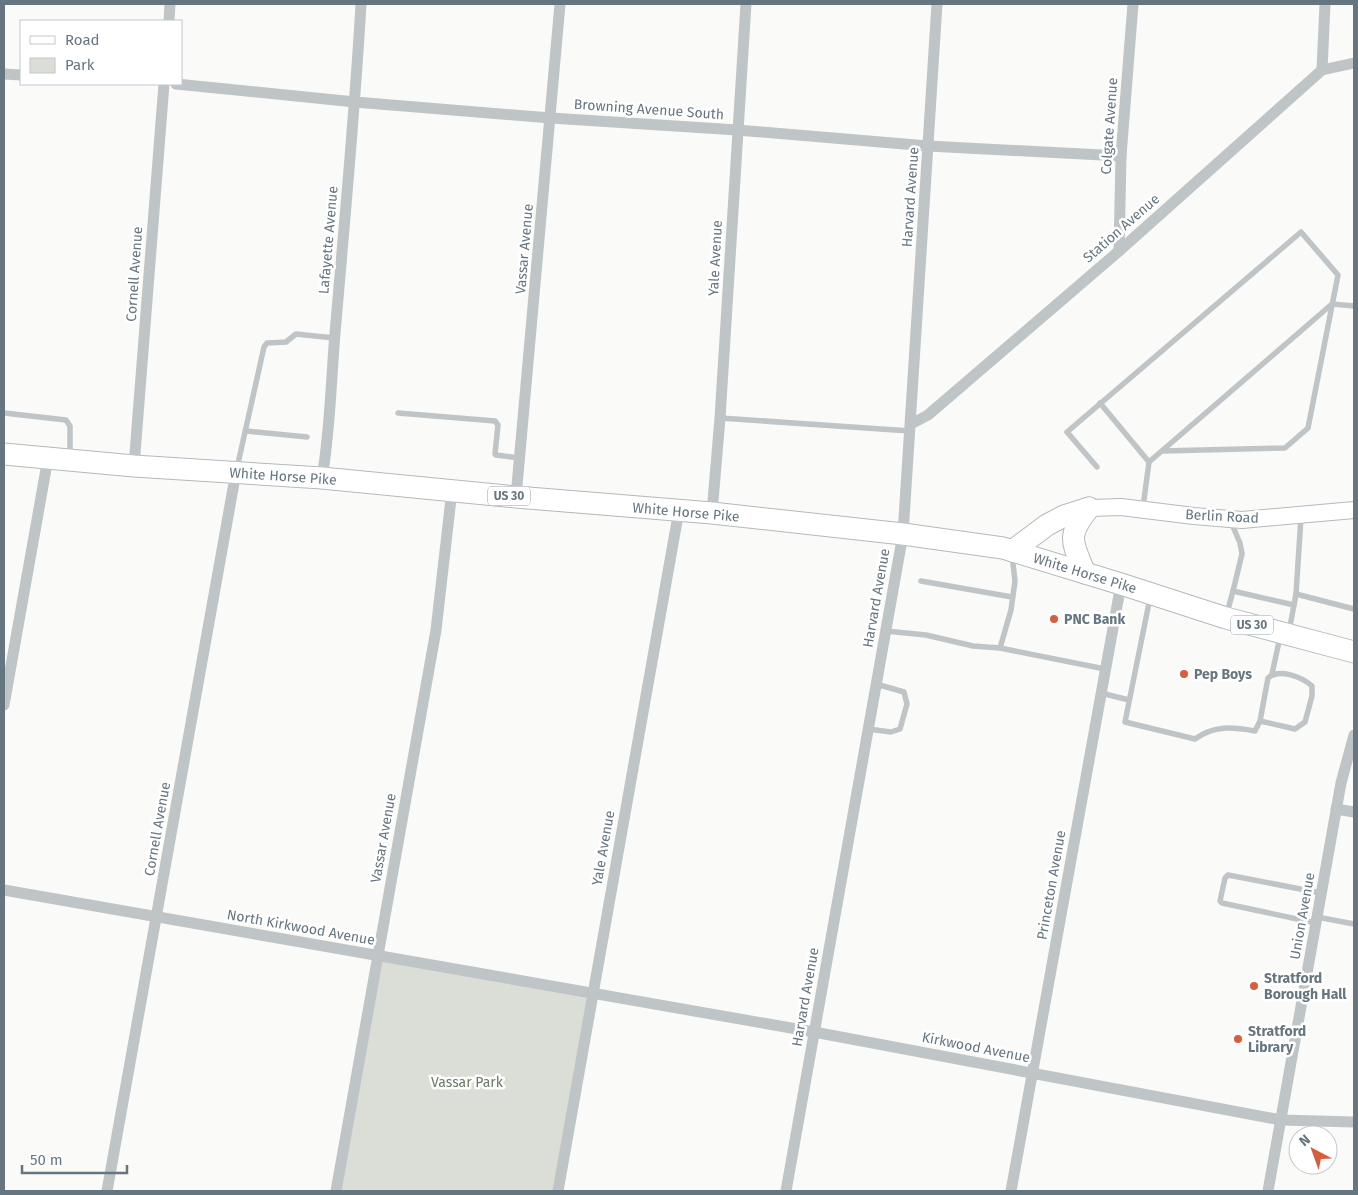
<svg xmlns="http://www.w3.org/2000/svg" width="1358" height="1195" viewBox="0 0 1358 1195" font-family="'Fira Sans',sans-serif">
	<style>
		.green { fill: #daded7 }
		.lines { fill: none; stroke-linecap: round; stroke-linejoin: round }
		.secondary-casing { stroke: #b4babe; stroke-width: 18 }
		.highway-casing { stroke: #b5b9bc; stroke-width: 23 }
		.lane { stroke: #bfc4c7; stroke-width: 5.5 }
		.street { stroke: #bfc4c7; stroke-width: 11 }
		.secondary { stroke: #fff; stroke-width: 16 }
		.highway { stroke: #fff; stroke-width: 21 }
		.poi-dot { fill: #d75d3b; stroke: #fff; stroke-width: 2 }
		.labels { text-anchor: middle; stroke-width: 5; stroke-linejoin: round; paint-order: stroke }
		.shield { fill: #fff; stroke: #949fa6; stroke-width: 1 }
		.shield-label { font-size: 12px; font-weight: bold; fill: #667680 }
		.street-label { font-size: 14px; fill: #667680; stroke: #fff }
		.poi-label { font-size: 14px; font-weight: bold; fill: #667680; stroke: #fff; text-anchor: start }
		.park-label { font-size: 14px; fill: #697966; stroke: #fff }
	</style>
	<rect width="100%" height="100%" fill="#fafaf8"/>
	<polygon class="green" points="378,955 592,992 558,1191 336,1191"/>
	<g class="lines">
		<defs>
			<polyline id="secondary" points="1089,508 1121,507 1194,516 1242,520 1354,510"/>
			<g id="highway">
				<polyline points="4,454 134,466 322,478 516,497 712,513 903,534 1003,548 1121,584 1226,618 1354,652"/>
				<polyline points="1012,551 1047,525 1064,516 1089,508"/>
				<path d="M1085 573C1072 542 1066 536 1089 508"/>
			</g>
		</defs>
		<use href="#secondary" class="secondary-casing"/>
		<use href="#highway" class="highway-casing"/>
		<g class="lane">
			<polyline points="1100,403 1149,462"/>
			<polyline points="4,413 66,420 70,426 70,456"/>
			<polyline points="398,413 495,421 498,425 495,454 496,455 519,458"/>
			<polyline points="720,418 910,431"/>
			<polyline points="246,431 307,437"/>
			<polyline points="1097,467 1067,432 1301,232 1338,275 1308,428 1285,448 1162,451"/>
			<polyline points="237,468 264,347 267,343 286,342 296,334 334,338"/>
			<polyline points="1143,507 1149,462 1332,304 1354,306"/>
			<polyline points="1231,522 1240,543 1242,554 1233,591"/>
			<polyline points="921,581 1012,597"/>
			<polyline points="1296,594 1301,517"/>
			<path d="M1150 598 1125 722 1195 739C1214 725 1233 727 1255 731L1260 721 1295 729 1305 722 1312 696V686C1302 677 1279 668 1268 678L1260 721"/>
			<polyline points="1227,613 1233,591 1294,605"/>
			<polyline points="886,631 926,635 973,646 1000,648 1011,610 1015,581 1012,555"/>
			<polyline points="1289,632 1296,594 1354,609"/>
			<polyline points="1000,648 1105,669"/>
			<polyline points="1272,674 1280,637"/>
			<polyline points="1101,693 1129,700"/>
			<polyline points="868,729 891,732 900,729 907,704 904,692 876,684"/>
			<polyline points="1317,917 1354,924"/>
			<polyline points="1316,923 1222,903 1220,901 1225,878 1228,875 1321,893"/>
		</g>
		<g class="street">
			<polyline points="169,21 170,4"/>
			<polyline points="1322,70 1325,4"/>
			<polyline points="4,74 21,75"/>
			<polyline points="176,84 355,102 551,118 737,130 928,146 1121,156"/>
			<polyline points="1119,251 1121,156 1133,4"/>
			<polyline points="911,424 928,415 1119,251 1322,70 1354,63"/>
			<polyline points="134,466 164,84"/>
			<path d="M322 478C331 426 331 374 336 322 345 216 355 110 361 4"/>
			<polyline points="516,497 560,4"/>
			<polyline points="712,513 720,418 746,4"/>
			<polyline points="4,705 48,458"/>
			<polyline points="1336,809 1354,812"/>
			<polyline points="4,890 814,1032 1281,1120 1354,1122"/>
			<polyline points="107,1191 236,472"/>
			<polyline points="336,1191 436,630 452,490"/>
			<polyline points="558,1191 679,510"/>
			<polyline points="786,1191 903,534 937,4"/>
			<polyline points="1011,1191 1121,584"/>
			<polyline points="1268,1191 1341,783 1354,735"/>
		</g>
		<use href="#secondary" class="secondary"/>
		<use href="#highway" class="highway"/>
	</g>
	<g class="poi-dot">
		<circle cx="1054" cy="619" r="5"/>
		<circle cx="1184" cy="674" r="5"/>
		<circle cx="1254" cy="986" r="5"/>
		<circle cx="1238" cy="1039" r="5"/>
	</g>
	<g class="labels">
		<g class="shield">
			<rect x="488" y="486.5" width="42" height="19" rx="4"/>
			<rect x="1231" y="615.5" width="42" height="19" rx="4"/>
		</g>
		<g class="shield-label">
			<text x="509" y="500">US 30</text>
			<text x="1252" y="629">US 30</text>
		</g>
		<g class="street-label">
			<text transform="translate(649 109) rotate(4)" y="5">Browning Avenue South</text>
			<text transform="translate(1109 126) rotate(-86)" y="5">Colgate Avenue</text>
			<text transform="translate(910 197) rotate(-86)" y="5">Harvard Avenue</text>
			<text transform="translate(1121 228) rotate(-41)" y="5">Station Avenue</text>
			<text transform="translate(328 240) rotate(-85)" y="5">Lafayette Avenue</text>
			<text transform="translate(524 249) rotate(-85)" y="5">Vassar Avenue</text>
			<text transform="translate(715 258) rotate(-87)" y="5">Yale Avenue</text>
			<text transform="translate(134 274) rotate(-86)" y="5">Cornell Avenue</text>
			<text transform="translate(283 476) rotate(4)" y="5">White Horse Pike</text>
			<text transform="translate(686 512) rotate(5)" y="5">White Horse Pike</text>
			<text transform="translate(1222 516) rotate(3)" y="5">Berlin Road</text>
			<text transform="translate(1085 573) rotate(17)" y="5">White Horse Pike</text>
			<text transform="translate(876 598) rotate(-80)" y="5">Harvard Avenue</text>
			<text transform="translate(157 829) rotate(-80)" y="5">Cornell Avenue</text>
			<text transform="translate(383 838) rotate(-80)" y="5">Vassar Avenue</text>
			<text transform="translate(603 848) rotate(-80)" y="5">Yale Avenue</text>
			<text transform="translate(1051 885) rotate(-80)" y="5">Princeton Avenue</text>
			<text transform="translate(1302 916) rotate(-80)" y="5">Union Avenue</text>
			<text transform="translate(301 927) rotate(10)" y="5">North Kirkwood Avenue</text>
			<text transform="translate(805 997) rotate(-80)" y="5">Harvard Avenue</text>
			<text transform="translate(976 1047) rotate(11)" y="5">Kirkwood Avenue</text>
		</g>
		<g class="poi-label">
			<text x="1064" y="624">PNC Bank</text>
			<text x="1194" y="679">Pep Boys</text>
			<text x="1264" y="983">Stratford<tspan x="1264" dy="16">Borough Hall</tspan></text>
			<text x="1248" y="1036">Stratford<tspan x="1248" dy="16">Library</tspan></text>
		</g>
		<g class="park-label">
			<text x="467" y="1087">Vassar Park</text>
		</g>
	</g>
	<rect width="1358" height="1195" fill="none" stroke="#667680" stroke-width="10"/>
	<rect x="20" y="20" width="162" height="65" fill="#ffffff" stroke="#c2c8cc"/>
	<rect x="30" y="36" width="25" height="8" fill="#ffffff" stroke="#c2c8cc"/>
	<text x="65" y="45" font-size="15" fill="#667680">Road</text>
	<rect x="30" y="58" width="25" height="15" fill="#daded7" stroke="#c2c8cc"/>
	<text x="65" y="70" font-size="15" fill="#667680">Park</text>
	<g transform="translate(1313 1150) rotate(319)"><circle r="24" fill="#ffffff" stroke="#c2c8cc"/>
	<path d="M0-4L9 19L0 12L-9 19Z" fill="#d75d3b"/>
	<text y="-8" font-size="14" font-weight="bold" text-anchor="middle" fill="#667680">N</text>
	</g>
	<path d="M22 1165v8h105v-8" fill="none" stroke="#667680" stroke-width="2.5"/>
	<text x="30" y="1165" font-size="15" fill="#667680" stroke="#ffffff" stroke-width="4" paint-order="stroke">50 m</text>
</svg>
